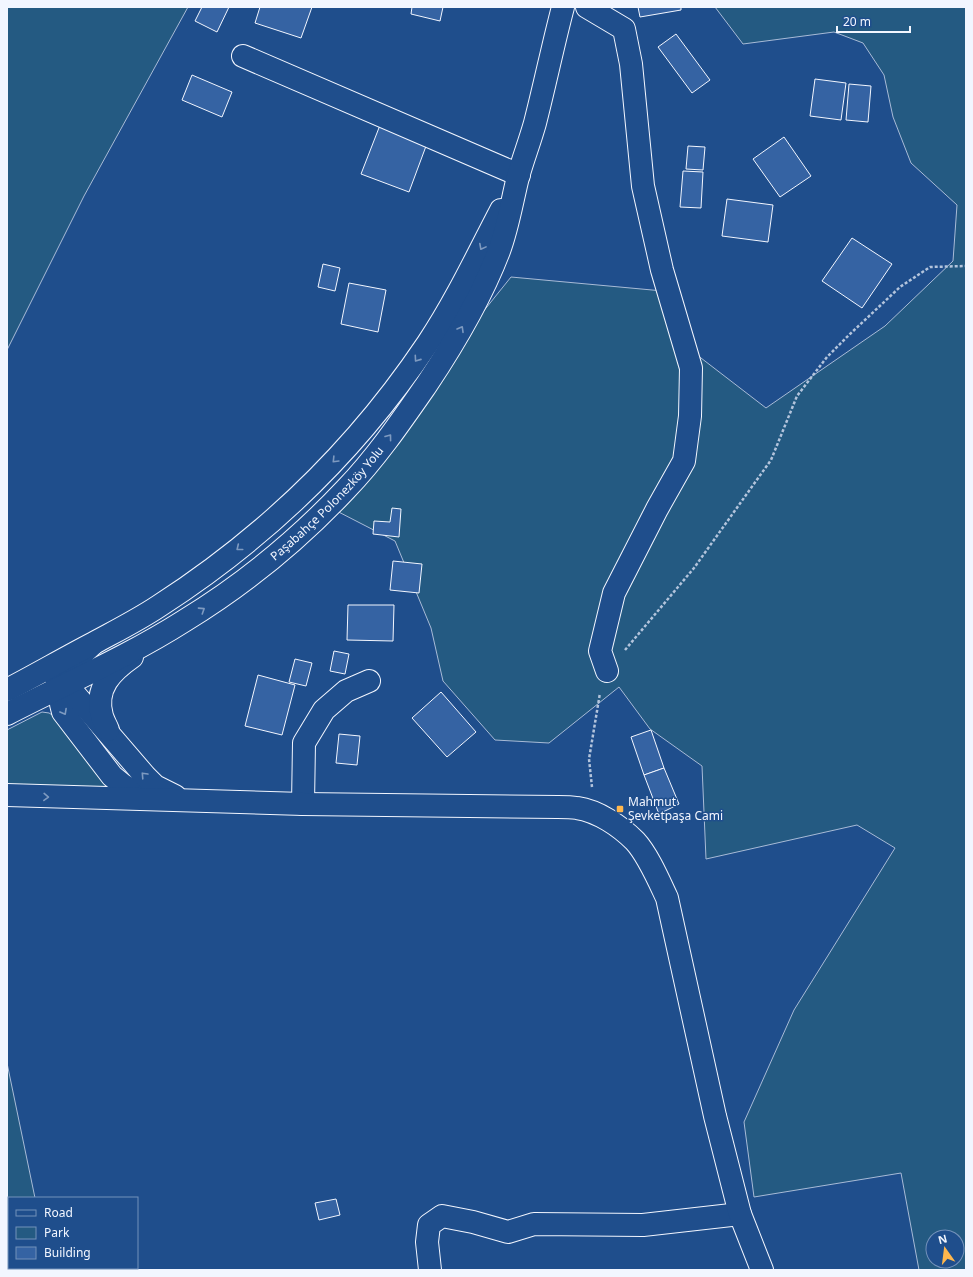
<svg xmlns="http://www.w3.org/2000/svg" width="973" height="1277" viewBox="0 0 973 1277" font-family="'Noto Sans',sans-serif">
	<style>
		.green { fill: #245a82; stroke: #a8bbd7; fill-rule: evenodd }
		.building { fill: #3563a3; stroke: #f2f6ff }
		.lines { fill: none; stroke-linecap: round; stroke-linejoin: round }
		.street-casing { stroke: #f2f6ff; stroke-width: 24 }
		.secondary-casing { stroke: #f2f6ff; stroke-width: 24 }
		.primary-casing { stroke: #f2f6ff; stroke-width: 24 }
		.path { stroke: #b3c4dc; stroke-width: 2.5; stroke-dasharray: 3 2; stroke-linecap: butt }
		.street { stroke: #1f4e8c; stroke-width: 22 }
		.secondary { stroke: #1f4e8c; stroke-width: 22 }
		.primary { stroke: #1f4e8c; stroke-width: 22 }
		.oneway { stroke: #7e9ac0 }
		.poi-dot { fill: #ffb74d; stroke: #1f4e8c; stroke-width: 1.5 }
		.labels { text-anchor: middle; stroke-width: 3; stroke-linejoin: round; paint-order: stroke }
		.street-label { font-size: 12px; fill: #f2f6ff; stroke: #1f4e8c }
		.poi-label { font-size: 12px; fill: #f2f6ff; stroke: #1f4e8c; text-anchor: start }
	</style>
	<rect width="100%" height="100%" fill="#1f4e8c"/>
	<g class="green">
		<polygon points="7,7 188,7 84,196 7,350"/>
		<path d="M715 7H966V1270H919L901 1173 754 1197 744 1122 794 1010 895 848 857 825 706 859 702 766 650 729 619 687 549 743 495 740 443 681 431 628 395 541 327 506 511 277 663 291 688 348 766 408 885 326 953 261 957 205 911 163 893 117 884 75 863 43 834 32 743 44ZM933 1237H957V1261H933Z"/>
		<polygon points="42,712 49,713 54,716 121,793 7,788 7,730"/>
		<polygon points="7,1063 35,1198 9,1198 9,1245 7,1248"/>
	</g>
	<g class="building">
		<polygon points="202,7 229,7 217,32 195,21"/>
		<polygon points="260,7 312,7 301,38 255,23"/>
		<polygon points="412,7 443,7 440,21 411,14"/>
		<polygon points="638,7 681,7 681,10 640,17"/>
		<polygon points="676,34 710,80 692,93 658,47"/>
		<polygon points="192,75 232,92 222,117 182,100"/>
		<polygon points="815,79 846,83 841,120 810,116"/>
		<polygon points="849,84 871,86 868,122 846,120"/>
		<polygon points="382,120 429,138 409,192 361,174"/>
		<polygon points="784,137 811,176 780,197 753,159"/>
		<polygon points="688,146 705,147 703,170 686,169"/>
		<polygon points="683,171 703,172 701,208 680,207"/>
		<polygon points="727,199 773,205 768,242 722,236"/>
		<polygon points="852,238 892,264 862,308 822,281"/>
		<polygon points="323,264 340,268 335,291 318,287"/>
		<polygon points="349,283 386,290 378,332 341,324"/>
		<polygon points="392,508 401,509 399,537 373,534 374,521 390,522"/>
		<polygon points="393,561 422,564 419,593 390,590"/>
		<polygon points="348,605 394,605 393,641 347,640"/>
		<polygon points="334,651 349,654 345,674 330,671"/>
		<polygon points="295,659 312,663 306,686 289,682"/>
		<polygon points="258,675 295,685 282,735 245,726"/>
		<polygon points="441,692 476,732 447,757 412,718"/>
		<polygon points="651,730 664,768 644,775 631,737"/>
		<polygon points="339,734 360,736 357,765 336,763"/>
		<polygon points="664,768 679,804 659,814 644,775"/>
		<polygon points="336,1199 340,1215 319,1220 315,1203"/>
		<polygon points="53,1268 100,1268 100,1270 54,1270"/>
	</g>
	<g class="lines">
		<defs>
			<g id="street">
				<polyline points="587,7 624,29 631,64 643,186 662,270 691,368 690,416 684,461 657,509 614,593 600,651 607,671"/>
				<polyline points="243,56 519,175"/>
				<polyline points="303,804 304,743 324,710 346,691 369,681"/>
				<polyline points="430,1270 427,1242 429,1225 442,1216 473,1222 508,1232 534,1224 643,1225 740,1214"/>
			</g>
			<g id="secondary">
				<polyline points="92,645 80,656 73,666 61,695 61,704 63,712 112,776 123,785 135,792 149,796"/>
				<polyline points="56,678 66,684 145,776 155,786 175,796"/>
				<path d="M108 730C106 725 103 720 102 716 94 688 112 671 132 657"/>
				<path d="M7 795 303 804 558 807C564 807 571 807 577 808 598 811 620 826 635 841 648 855 659 881 667 898L715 1116 740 1214 762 1270"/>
			</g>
			<g id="primary">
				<path d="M7 690C36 675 65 658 94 643 116 631 138 620 159 606 266 537 357 449 428 343 456 301 478 254 501 210"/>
				<path id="s1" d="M7 714C65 684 129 656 184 621 243 585 298 540 346 489 376 458 402 420 427 384 455 342 481 298 499 251 508 227 512 201 518 177 523 159 530 141 535 123 545 84 553 45 563 7"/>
			</g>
		</defs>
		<use href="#street" class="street-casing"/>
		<use href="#secondary" class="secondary-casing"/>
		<use href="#primary" class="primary-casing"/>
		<g class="path">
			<polyline points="625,650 694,568 771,460 797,396 827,357 850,334 900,287 930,267 966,266"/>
			<polyline points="592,787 589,759 600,693"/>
		</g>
		<use href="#street" class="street"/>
		<use href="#secondary" class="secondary"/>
		<use href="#primary" class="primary"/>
	</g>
	<defs><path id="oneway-chevron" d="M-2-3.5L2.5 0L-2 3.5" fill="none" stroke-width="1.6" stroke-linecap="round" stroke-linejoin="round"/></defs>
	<g class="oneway">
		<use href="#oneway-chevron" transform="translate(482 247) rotate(118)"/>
		<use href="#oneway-chevron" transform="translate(461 329) rotate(-60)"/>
		<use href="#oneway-chevron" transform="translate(417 359) rotate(125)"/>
		<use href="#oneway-chevron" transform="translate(389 437) rotate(-53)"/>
		<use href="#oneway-chevron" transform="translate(335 460) rotate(134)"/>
		<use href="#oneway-chevron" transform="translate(239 548) rotate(141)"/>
		<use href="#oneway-chevron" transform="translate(202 610) rotate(-33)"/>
		<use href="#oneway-chevron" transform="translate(64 712) rotate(61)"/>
		<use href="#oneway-chevron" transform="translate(144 775) rotate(-133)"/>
		<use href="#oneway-chevron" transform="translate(46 797) rotate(2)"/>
	</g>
	<rect class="poi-dot" x="616" y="805" width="8" height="8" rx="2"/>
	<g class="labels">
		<g class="street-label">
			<text dy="4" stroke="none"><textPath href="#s1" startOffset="386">Paşabahçe Polonezköy Yolu</textPath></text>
		</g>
		<g class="poi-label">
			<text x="628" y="806">Mahmut<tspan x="628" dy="14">Şevketpaşa Cami</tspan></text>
		</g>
	</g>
	<rect width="973" height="1277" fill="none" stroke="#f2f6ff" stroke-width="16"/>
	<rect x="8" y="1197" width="130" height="72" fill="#1f4e8c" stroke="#7391ba"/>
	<rect x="16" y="1210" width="20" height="6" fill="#1f4e8c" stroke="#7391ba"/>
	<text x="44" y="1217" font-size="12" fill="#f2f6ff">Road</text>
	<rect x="16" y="1227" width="20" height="12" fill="#245a82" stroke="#7391ba"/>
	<text x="44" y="1237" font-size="12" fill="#f2f6ff">Park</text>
	<rect x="16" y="1247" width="20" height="12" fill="#3563a3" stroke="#7391ba"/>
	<text x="44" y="1257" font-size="12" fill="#f2f6ff">Building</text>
	<g transform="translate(945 1249) rotate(346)"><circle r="19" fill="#1f4e8c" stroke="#7391ba"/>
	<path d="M0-3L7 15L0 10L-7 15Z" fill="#ffb74d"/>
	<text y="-6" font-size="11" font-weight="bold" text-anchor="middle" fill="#f2f6ff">N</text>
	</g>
	<path d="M837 26v6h73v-6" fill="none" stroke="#f2f6ff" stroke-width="2"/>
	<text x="843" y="26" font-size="12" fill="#f2f6ff" stroke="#1f4e8c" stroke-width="3" paint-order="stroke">20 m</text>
</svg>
